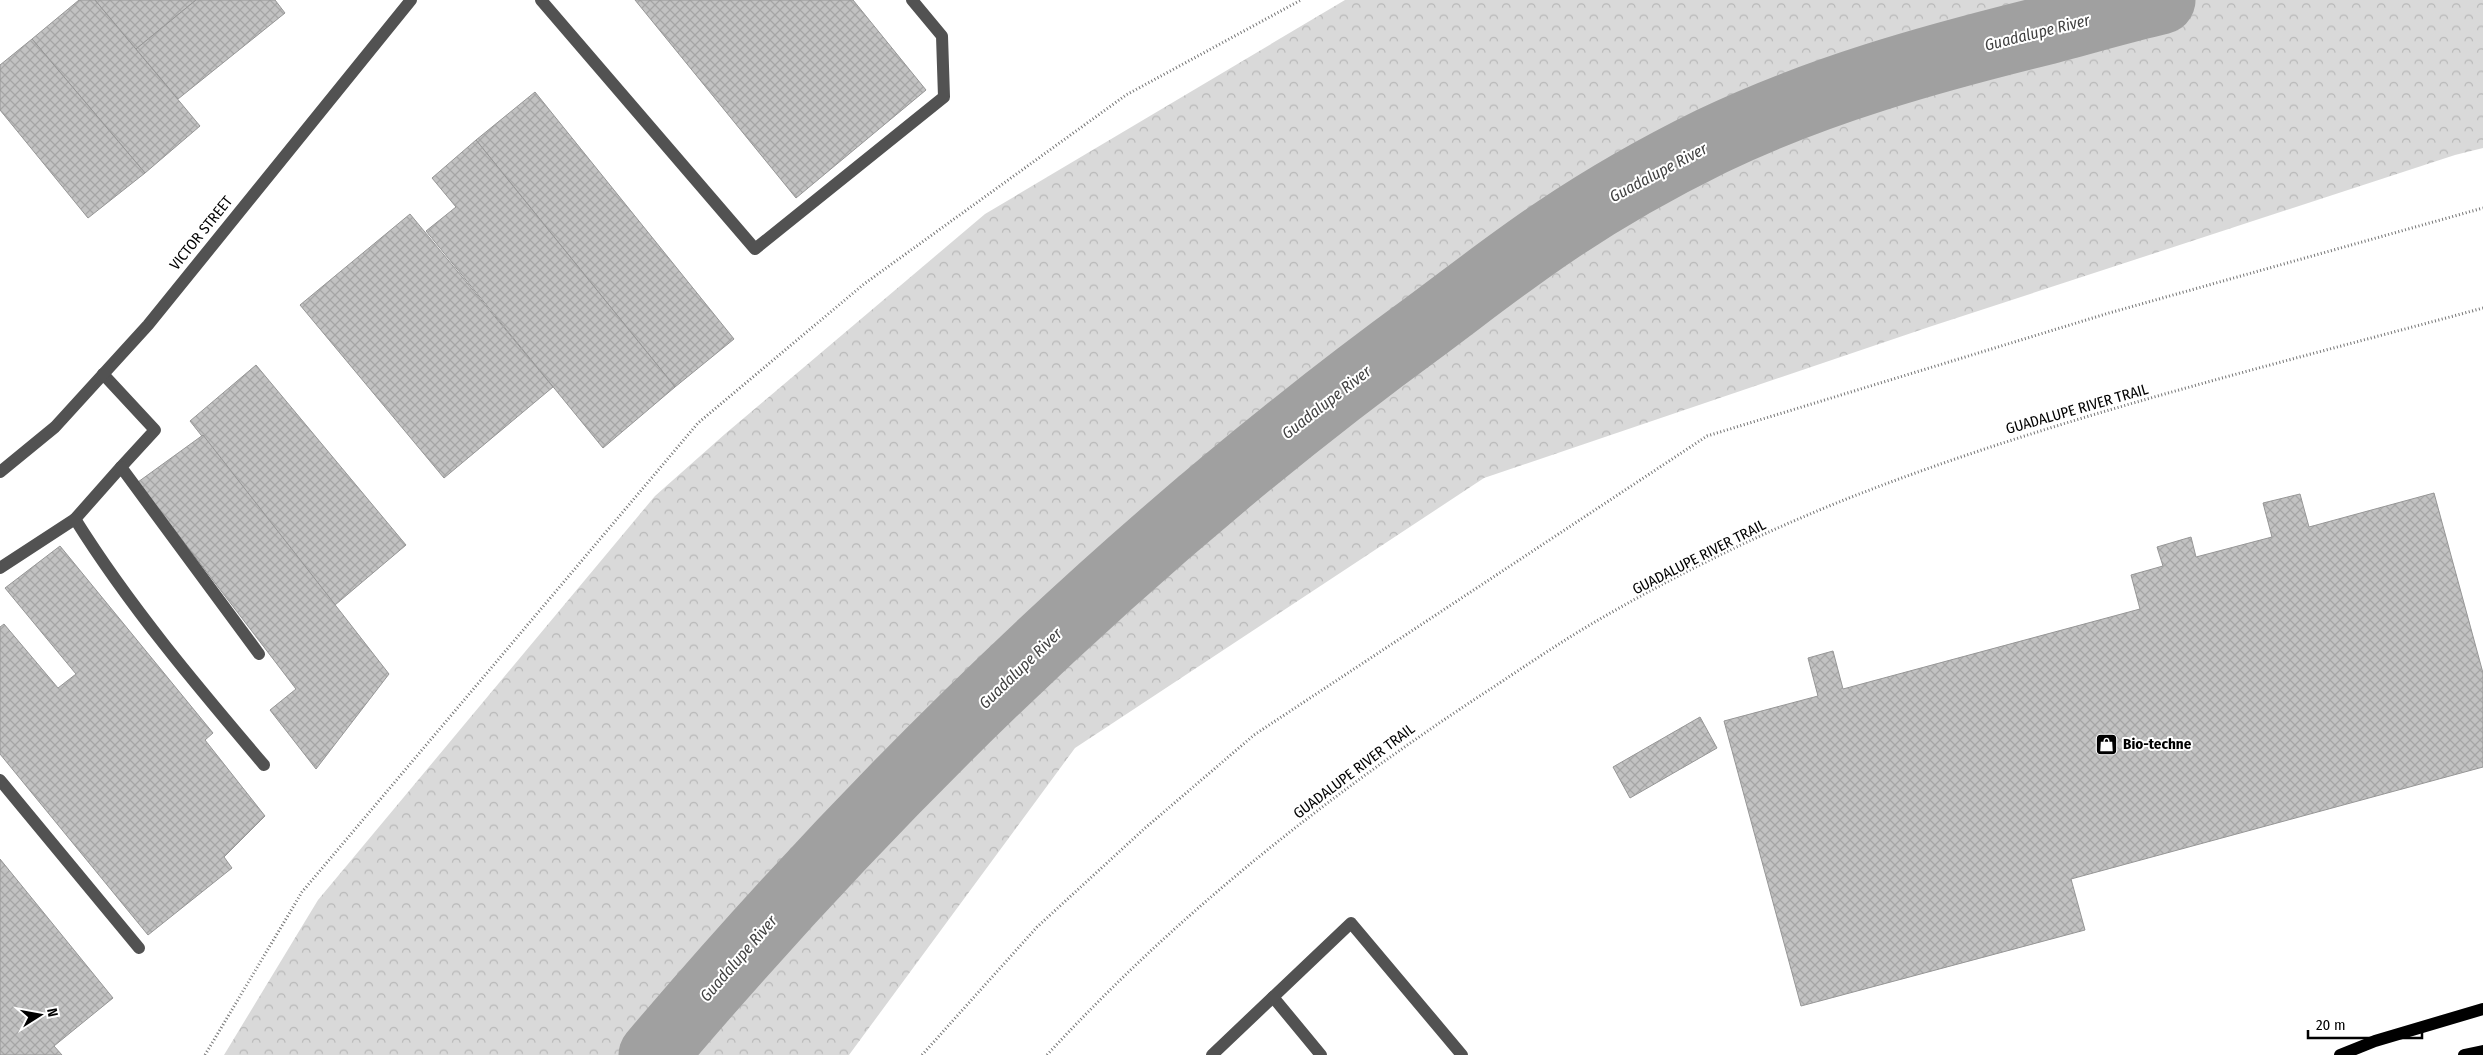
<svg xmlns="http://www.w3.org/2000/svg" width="2483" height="1055" viewBox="0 0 2483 1055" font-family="'Fira Sans Condensed',sans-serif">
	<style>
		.forest { fill: url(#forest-crowns) }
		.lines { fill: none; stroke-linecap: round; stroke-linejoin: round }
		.river { stroke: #a0a0a0; stroke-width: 69 }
		.building { fill: url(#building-cross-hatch); stroke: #969696 }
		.path { stroke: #747474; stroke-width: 3; stroke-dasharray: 1 2.5; stroke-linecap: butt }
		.minor { stroke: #525252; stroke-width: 12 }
		.major { stroke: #000; stroke-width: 12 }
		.labels { text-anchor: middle; stroke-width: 4; stroke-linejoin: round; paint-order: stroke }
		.street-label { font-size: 15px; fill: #000; stroke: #fff }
		.poi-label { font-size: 15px; font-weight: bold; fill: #000; stroke: #fff; text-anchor: start }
		.water-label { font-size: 16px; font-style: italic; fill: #414141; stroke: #fff }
	</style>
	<defs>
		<pattern id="forest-crowns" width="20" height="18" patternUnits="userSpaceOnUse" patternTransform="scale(1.25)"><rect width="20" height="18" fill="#d9d9d9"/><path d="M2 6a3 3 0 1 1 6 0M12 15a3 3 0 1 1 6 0" fill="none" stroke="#b8b8b8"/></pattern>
		<pattern id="building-cross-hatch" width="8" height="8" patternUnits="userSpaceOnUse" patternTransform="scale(1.25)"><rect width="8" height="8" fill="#c2c2c2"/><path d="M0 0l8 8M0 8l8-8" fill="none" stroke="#a5a5a5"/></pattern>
	</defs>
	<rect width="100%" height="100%" fill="#fff"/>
	<polygon class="forest" points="1345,0 2483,0 2483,148 2455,155 1932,326 1484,478 1075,748 849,1055 224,1055 318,900 655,496 725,434 985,214"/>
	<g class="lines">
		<path class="river" d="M653 1055C883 784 1140 534 1427 325 1470 293 1512 260 1557 230 1606 197 1659 167 1712 141 1818 90 1930 59 2043 31 2082 21 2122 9 2161 0"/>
	</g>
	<g class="building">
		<polygon points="79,0 95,0 200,126 145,173 32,39"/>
		<polygon points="95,0 196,0 136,49"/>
		<polygon points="196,0 275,0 285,13 178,99 136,49"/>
		<polygon points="635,0 853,0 926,90 796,198"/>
		<polygon points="32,39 145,173 88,218 0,110 0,65"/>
		<polygon points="535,92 734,339 675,387 476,140"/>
		<polygon points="476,140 675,387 603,448 426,231 456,207 432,178"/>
		<polygon points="410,214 553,387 444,478 300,305"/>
		<polygon points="256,365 406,545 335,605 190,421"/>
		<polygon points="203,435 389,674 316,769 270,710 296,689 138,482"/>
		<polygon points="2434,493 2483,673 2483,767 2071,879 2085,930 1801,1006 1724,721 1818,696 1808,658 1833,651 1843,689 2140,609 2131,575 2163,566 2157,547 2191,537 2196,557 2272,537 2263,503 2300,494 2309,527"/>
		<polygon points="60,546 213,733 205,740 265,816 224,857 232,868 148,935 0,754 0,627 4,624 58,688 76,674 5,588"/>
		<polygon points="1700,717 1717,748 1630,798 1613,767"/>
		<polygon points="0,859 113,998 54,1046 62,1055 0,1055"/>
	</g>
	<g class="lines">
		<g class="path">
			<polyline points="205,1055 302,892 698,423 864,284 1126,95 1301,0"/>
			<polyline points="922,1055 1037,927 1144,829 1254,735 1707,436 2109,313 2483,208"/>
			<path d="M1047 1055C1179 912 1329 794 1492 688 1522 668 1552 648 1583 629 1667 579 1758 534 1849 498 2055 417 2270 366 2483 308"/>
		</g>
		<g class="minor">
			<polyline points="541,0 755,249 944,97 942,36 912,0"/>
			<polyline points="103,374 155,430 121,467"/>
			<polyline points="0,472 55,427 148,325 411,0"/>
			<polyline points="75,519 121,467 259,654"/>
			<path d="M0 568 75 519C130 607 197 686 264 765"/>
			<polyline points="0,780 139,948"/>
			<polyline points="1273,997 1321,1055"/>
			<polyline points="1212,1055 1351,923 1462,1055"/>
		</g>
		<g class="major">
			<polyline points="2340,1055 2375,1041 2483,1009"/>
			<polyline points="2464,1055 2483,1051"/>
		</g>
	</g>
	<defs>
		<symbol id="shop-square" viewBox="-11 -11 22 22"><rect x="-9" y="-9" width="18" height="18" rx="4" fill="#000" stroke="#fff"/><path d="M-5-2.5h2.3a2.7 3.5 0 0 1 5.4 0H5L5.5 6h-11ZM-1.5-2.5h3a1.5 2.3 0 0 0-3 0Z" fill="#fff"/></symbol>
	</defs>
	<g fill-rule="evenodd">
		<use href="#shop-square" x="2094" y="732" width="25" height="25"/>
	</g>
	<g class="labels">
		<g class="street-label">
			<text transform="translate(201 233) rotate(-51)" y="5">VICTOR STREET</text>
			<text transform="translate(2077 409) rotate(-16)" y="5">GUADALUPE RIVER TRAIL</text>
			<text transform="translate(1699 557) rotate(-27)" y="5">GUADALUPE RIVER TRAIL</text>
			<text transform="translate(1354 771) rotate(-37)" y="5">GUADALUPE RIVER TRAIL</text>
		</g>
		<g class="poi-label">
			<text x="2123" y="749">Bio-techne</text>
		</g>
		<g class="water-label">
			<text transform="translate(2037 32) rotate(-14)" y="6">Guadalupe River</text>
			<text transform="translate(1658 172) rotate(-28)" y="6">Guadalupe River</text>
			<text transform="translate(1326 402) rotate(-38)" y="6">Guadalupe River</text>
			<text transform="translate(1020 668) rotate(-44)" y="6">Guadalupe River</text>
			<text transform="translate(738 958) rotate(-49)" y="6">Guadalupe River</text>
		</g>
	</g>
	<g transform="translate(40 1015) rotate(79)" stroke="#ffffff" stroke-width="4" paint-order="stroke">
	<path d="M0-4L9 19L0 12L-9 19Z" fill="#000000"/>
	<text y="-8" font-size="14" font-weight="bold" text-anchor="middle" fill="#000000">N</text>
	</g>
	<path d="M2308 1030v8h114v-8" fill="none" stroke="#000000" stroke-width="2.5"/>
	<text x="2316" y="1030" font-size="15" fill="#000000" stroke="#ffffff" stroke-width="4" paint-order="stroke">20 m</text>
</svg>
